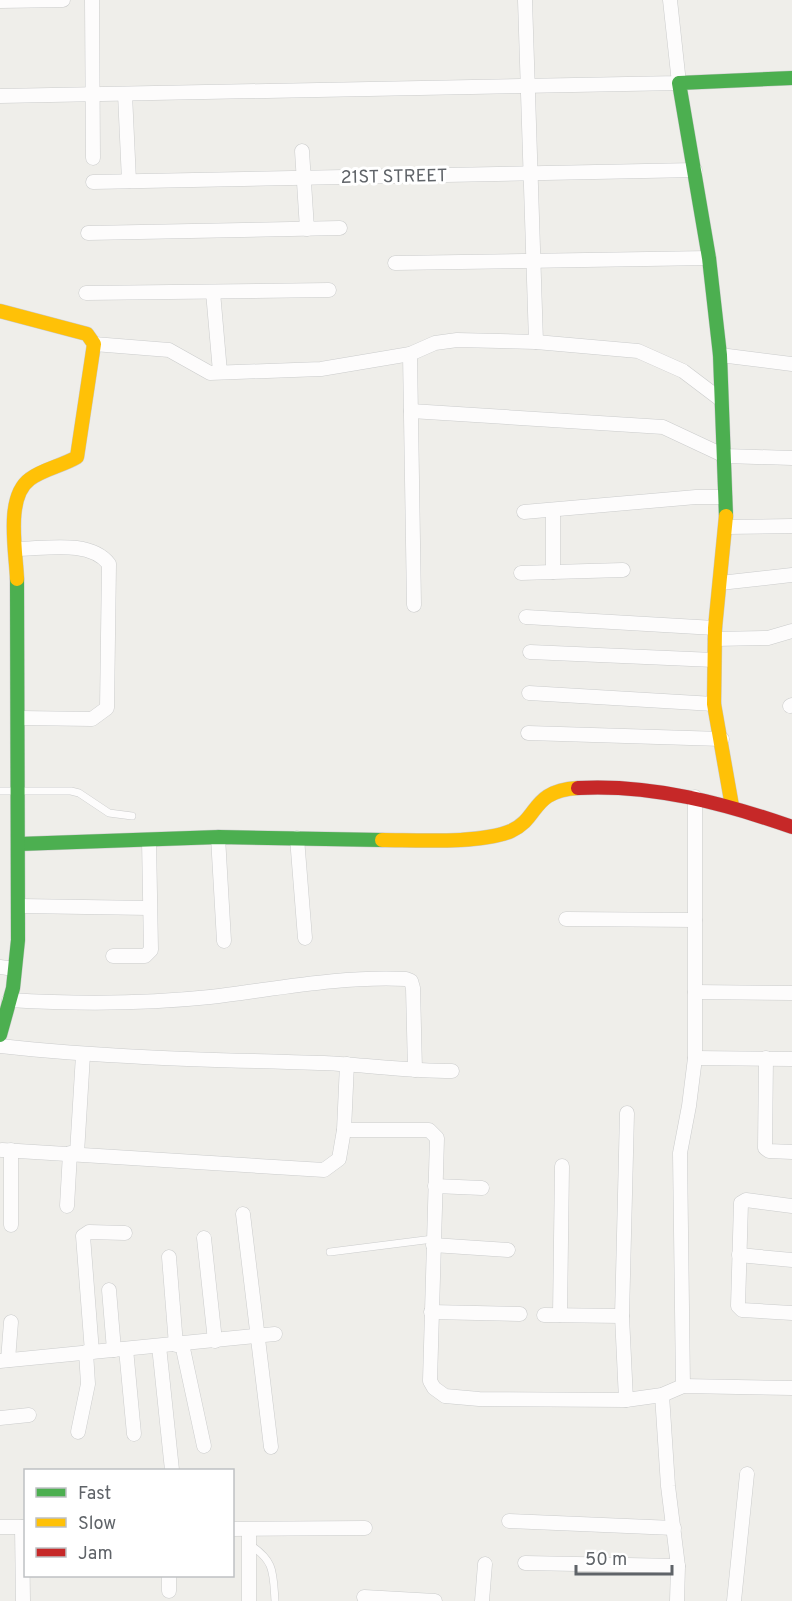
<svg xmlns="http://www.w3.org/2000/svg" width="792" height="1601" viewBox="0 0 792 1601" font-family="Overpass,sans-serif">
	<style>
		.lines { fill: none; stroke-linecap: round; stroke-linejoin: round }
		.lane-casing { stroke: #cbcccc; stroke-width: 8 }
		.street-casing { stroke: #cbcccc; stroke-width: 15 }
		.fast-casing { stroke: #cacacb; stroke-width: 15 }
		.slow-casing { stroke: #cacacb; stroke-width: 15 }
		.jam-casing { stroke: #cacacb; stroke-width: 15 }
		.lane { stroke: #fdfcfc; stroke-width: 7 }
		.street { stroke: #fdfcfc; stroke-width: 14 }
		.fast { stroke: #4caf50; stroke-width: 14 }
		.slow { stroke: #ffc107; stroke-width: 14 }
		.jam { stroke: #c62828; stroke-width: 14 }
		.labels { text-anchor: middle; stroke-width: 6; stroke-linejoin: round; paint-order: stroke }
		.street-label { font-size: 18px; fill: #5f6368; stroke: #fff }
	</style>
	<rect width="100%" height="100%" fill="#efeeea"/>
	<g class="lines">
		<defs>
			<g id="lane">
				<polyline points="0,791 71,791 79,793 109,813 132,816"/>
				<polyline points="330,1252 433,1239"/>
				<path d="M249 1544C275 1561 273 1572 275 1601"/>
			</g>
			<g id="street">
				<polyline points="92,0 93,158"/>
				<polyline points="525,0 536,342"/>
				<polyline points="0,1 63,0"/>
				<polyline points="125,94 129,181"/>
				<polyline points="0,96 679,83 670,0"/>
				<polyline points="302,151 307,229"/>
				<polyline points="93,182 695,170"/>
				<polyline points="88,233 340,228"/>
				<polyline points="395,263 709,258"/>
				<polyline points="213,292 220,372"/>
				<polyline points="86,293 329,290"/>
				<polyline points="94,344 169,350 210,373 321,369 410,354 435,343 457,340 536,342 638,351 683,371 720,399"/>
				<polyline points="410,354 414,605"/>
				<polyline points="720,355 792,364"/>
				<polyline points="411,411 663,427 725,456 792,458"/>
				<polyline points="553,511 553,572 623,570"/>
				<polyline points="524,512 696,497 725,497"/>
				<polyline points="726,527 792,526"/>
				<path d="M16 549C44 549 90 539 109 564L107 708 92 719 21 718"/>
				<polyline points="521,573 553,572"/>
				<polyline points="720,583 792,575"/>
				<polyline points="526,617 715,628"/>
				<polyline points="715,639 768,638 792,631"/>
				<polyline points="530,652 714,660"/>
				<polyline points="529,693 714,704"/>
				<polyline points="790,706 792,705"/>
				<polyline points="528,733 722,739"/>
				<polyline points="218,837 224,941"/>
				<polyline points="297,838 305,938"/>
				<polyline points="21,906 149,908"/>
				<polyline points="566,919 695,920"/>
				<polyline points="113,956 145,956 151,950 149,840"/>
				<polyline points="0,967 14,969"/>
				<polyline points="695,992 792,993"/>
				<path d="M9 1000C77 1004 143 1004 210 997 277 989 338 976 406 979L411 981 413 988 415 1070"/>
				<path d="M0 1046C108 1058 216 1060 324 1063 367 1065 409 1071 452 1071"/>
				<polyline points="695,1058 792,1059"/>
				<polyline points="766,1058 765,1148 769,1151 792,1152"/>
				<polyline points="344,1130 429,1130 437,1138 430,1381 434,1388 445,1396 479,1399 626,1400 662,1395 683,1386 792,1388"/>
				<polyline points="2,1150 324,1170 339,1159 344,1130 347,1064"/>
				<polyline points="77,1153 83,1055"/>
				<polyline points="435,1186 482,1188"/>
				<polyline points="67,1206 70,1153"/>
				<polyline points="792,1206 746,1200 741,1203 738,1306 742,1310 792,1313"/>
				<polyline points="243,1214 271,1447"/>
				<polyline points="11,1225 11,1150"/>
				<polyline points="204,1238 215,1341"/>
				<polyline points="433,1245 508,1250"/>
				<polyline points="739,1255 792,1260"/>
				<polyline points="169,1257 176,1345"/>
				<polyline points="109,1290 114,1350"/>
				<polyline points="431,1312 520,1314"/>
				<polyline points="544,1315 622,1316"/>
				<polyline points="560,1315 562,1166"/>
				<polyline points="182,1344 204,1446"/>
				<polyline points="159,1346 172,1470"/>
				<polyline points="126,1349 134,1434"/>
				<polyline points="92,1352 83,1236 89,1232 125,1233"/>
				<polyline points="8,1360 11,1322"/>
				<polyline points="0,1361 275,1334"/>
				<polyline points="683,1386 680,1153 689,1106 695,1058 695,797"/>
				<polyline points="662,1395 668,1486 678,1566 677,1601"/>
				<polyline points="626,1400 622,1316 627,1113"/>
				<polyline points="0,1418 29,1415"/>
				<polyline points="78,1432 88,1384 86,1352"/>
				<polyline points="509,1521 674,1528"/>
				<polyline points="0,1527 26,1527"/>
				<polyline points="22,1527 23,1601"/>
				<polyline points="232,1529 365,1528"/>
				<polyline points="249,1530 249,1601"/>
				<polyline points="525,1563 678,1566"/>
				<polyline points="169,1591 169,1576"/>
				<polyline points="364,1597 435,1601"/>
				<polyline points="482,1601 485,1564"/>
				<polyline points="734,1601 747,1474"/>
			</g>
			<g id="fast">
				<polyline points="726,516 720,355 709,258 679,83 792,78"/>
				<polyline points="19,844 219,837 382,840"/>
				<polyline points="0,1035 13,988 18,940 17,579"/>
			</g>
			<g id="slow">
				<path d="M0 311 87 334 94 344 77 457C62 466 43 469 30 479 5 497 16 551 17 579"/>
				<polyline points="726,516 715,628 714,704 732,806"/>
				<path d="M382 840C416 840 481 844 511 831 540 818 530 791 578 788"/>
			</g>
			<path id="jam" d="M578 788C651 784 724 803 792 827"/>
		</defs>
		<use href="#lane" class="lane-casing"/>
		<use href="#street" class="street-casing"/>
		<use href="#fast" class="fast-casing"/>
		<use href="#slow" class="slow-casing"/>
		<use href="#jam" class="jam-casing"/>
		<use href="#lane" class="lane"/>
		<use href="#street" class="street"/>
		<use href="#fast" class="fast"/>
		<use href="#slow" class="slow"/>
		<use href="#jam" class="jam"/>
	</g>
	<g class="labels">
		<g class="street-label">
			<text transform="translate(394 176) rotate(-1)" y="6">21ST STREET</text>
		</g>
	</g>
	<rect x="24" y="1469" width="210" height="108" fill="#ffffff" stroke="#bfc1c3" stroke-width="1.5"/>
	<rect x="36" y="1488" width="30" height="9" fill="#4caf50" stroke="#bfc1c3" stroke-width="1.5"/>
	<text x="78" y="1499" font-size="18" fill="#5f6368">Fast</text>
	<rect x="36" y="1518" width="30" height="9" fill="#ffc107" stroke="#bfc1c3" stroke-width="1.5"/>
	<text x="78" y="1529" font-size="18" fill="#5f6368">Slow</text>
	<rect x="36" y="1548" width="30" height="9" fill="#c62828" stroke="#bfc1c3" stroke-width="1.5"/>
	<text x="78" y="1559" font-size="18" fill="#5f6368">Jam</text>
	<path d="M576 1565v9h96v-9" fill="none" stroke="#5f6368" stroke-width="3"/>
	<text x="585" y="1565" font-size="18" fill="#5f6368" stroke="#ffffff" stroke-width="4.5" paint-order="stroke">50 m</text>
</svg>
